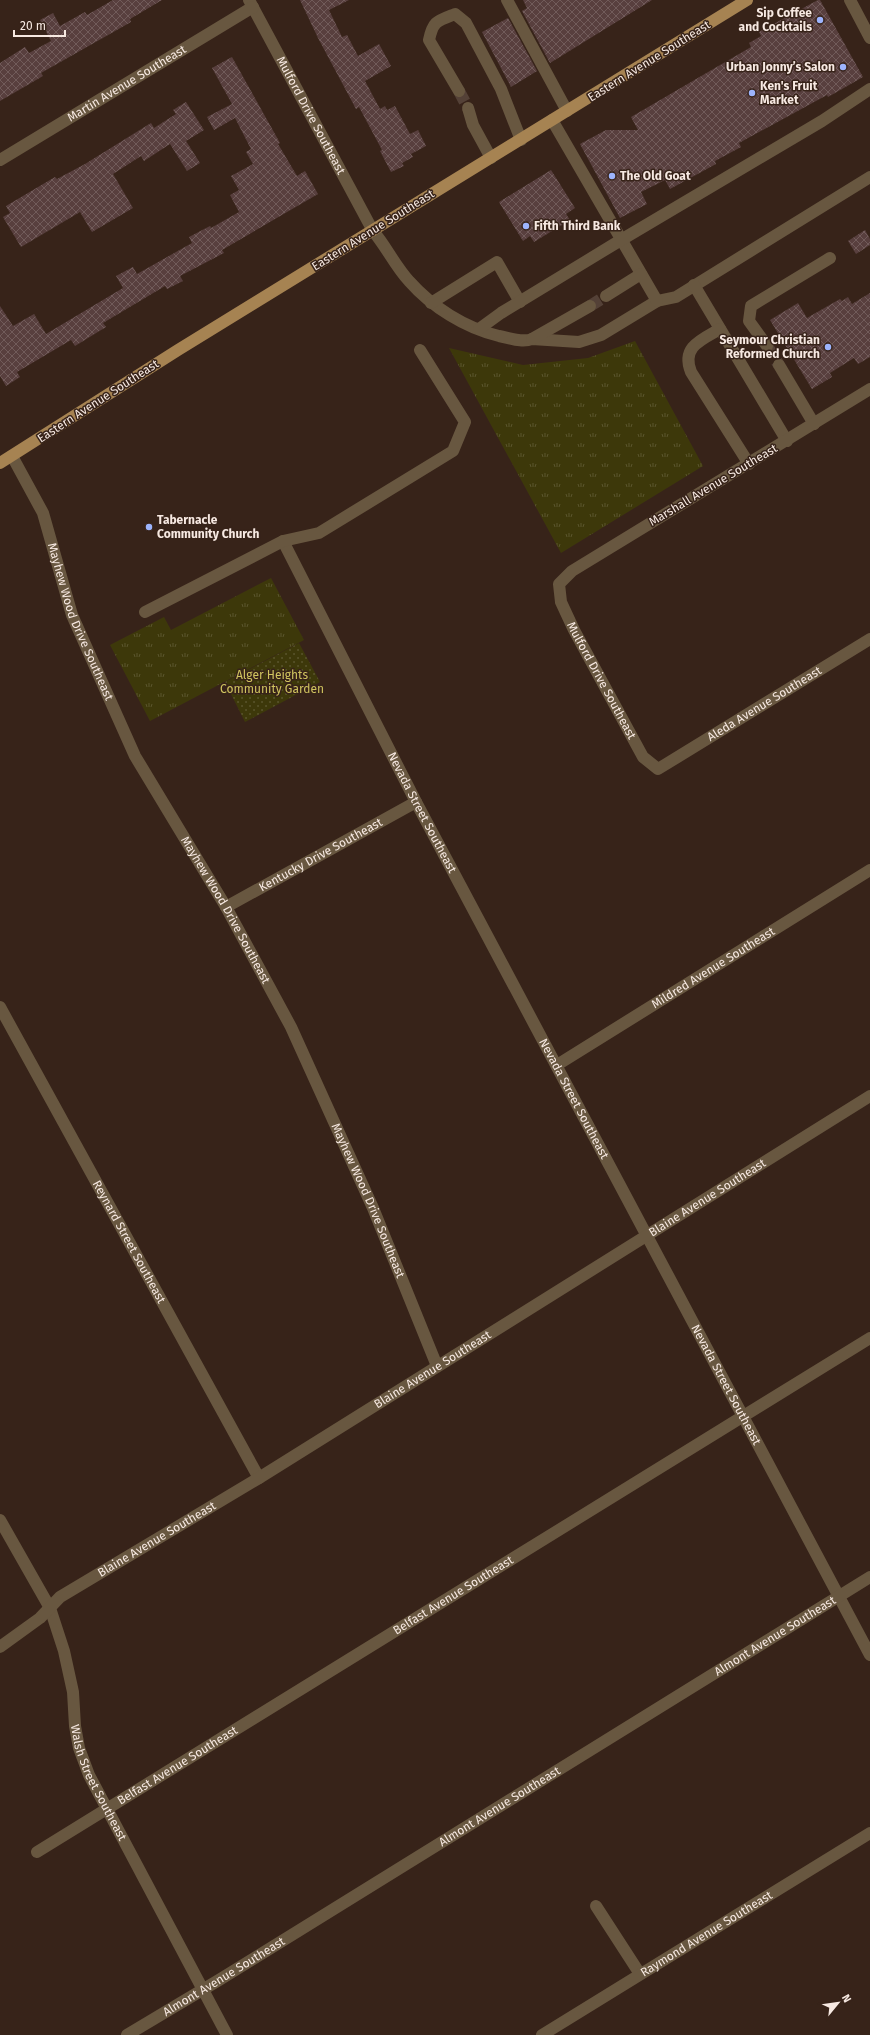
<svg xmlns="http://www.w3.org/2000/svg" width="870" height="2035" viewBox="0 0 870 2035" font-family="'Fira Sans',sans-serif">
	<style>
		.grass { fill: url(#grass-tufts) }
		.garden { fill: url(#garden-dots) }
		.building { fill: url(#building-cross-hatch) }
		.lines { fill: none; stroke-linecap: round; stroke-linejoin: round }
		.minor-tunnel { stroke: #544137; stroke-width: 12; stroke-dasharray: 12 6; stroke-linecap: butt }
		.minor { stroke: #685740; stroke-width: 12 }
		.major { stroke: #a68352; stroke-width: 12 }
		.poi-dot { fill: #9db4fd; stroke: #372319; stroke-width: 1.5 }
		.labels { text-anchor: middle; stroke-width: 3; stroke-linejoin: round; paint-order: stroke }
		.poi-label { font-size: 12px; font-weight: bold; fill: #f7e9e2; stroke: #372319; text-anchor: start }
		.street-label { font-size: 12px; fill: #f7e9e2; stroke: #372319 }
		.park-label { font-size: 12px; fill: #d0c45f; stroke: #372319 }
	</style>
	<defs>
		<pattern id="grass-tufts" width="24" height="20" patternUnits="userSpaceOnUse"><rect width="24" height="20" fill="#3d380a"/><path d="M3 7l-1-3M5 7V3M7 7l1-3M15 17l-1-3M17 17v-4M19 17l1-3" fill="none" stroke="#5a552d"/></pattern>
		<pattern id="garden-dots" width="8" height="8" patternUnits="userSpaceOnUse"><rect width="8" height="8" fill="#3d380a"/><path d="M2 2h.1M6 6h.1" fill="none" stroke="#5a552d" stroke-width="1.8" stroke-linecap="round"/></pattern>
		<pattern id="building-cross-hatch" width="8" height="8" patternUnits="userSpaceOnUse"><rect width="8" height="8" fill="#583f3e"/><path d="M0 0l8 8M0 8l8-8" fill="none" stroke="#715b5a"/></pattern>
	</defs>
	<rect width="100%" height="100%" fill="#372319"/>
	<g class="grass">
		<polygon points="635,341 703,466 561,553 449,348 523,365 588,358"/>
		<polygon points="271,578 304,640 150,721 110,645 164,617 171,630"/>
	</g>
	<polygon class="garden" points="299,643 320,682 245,722 225,682"/>
	<g class="building">
		<polygon points="113,0 162,0 130,19 131,22 41,73 43,76 0,101 0,63 25,47 29,53 51,41 40,20 53,13 60,26 85,12 87,15"/>
		<polygon points="300,0 349,0 329,10 342,37 347,35 358,56 379,44 391,66 365,81 380,109 385,106 387,110 395,106 410,134 418,130 426,146 411,154 413,157 402,163 404,166 391,172 380,151 382,150 359,107 356,109 318,38"/>
		<polygon points="523,0 652,0 550,63 522,11 527,8"/>
		<polygon points="818,0 820,0 863,77 828,97 827,95 739,143 741,147 715,161 716,164 670,189 665,180 641,192 647,204 620,218 580,144 606,130 638,130 631,117 751,47 749,43 761,36 759,32"/>
		<polygon points="508,18 537,71 511,87 482,32"/>
		<polygon points="232,57 280,143 278,144 297,176 305,171 318,194 222,250 224,253 180,276 183,281 167,289 165,286 103,323 106,327 75,346 71,340 17,372 20,377 6,386 0,376 0,306 13,326 34,314 46,334 123,288 116,276 133,267 137,274 192,243 189,237 210,226 211,228 239,212 230,195 239,190 231,176 253,164 246,152 251,149 235,118 214,130 207,117 232,104 212,68"/>
		<polygon points="186,102 204,130 186,141 200,163 187,171 170,144 144,161 141,156 113,174 133,208 92,232 80,212 21,247 3,217 10,213 6,206 55,177 57,179 85,164 151,123 154,128 176,114 173,110"/>
		<polygon points="551,170 575,208 566,214 570,220 534,242 530,236 523,241 499,202"/>
		<polygon points="865,230 870,239 870,245 856,254 848,241"/>
		<polygon points="870,293 870,357 858,364 854,358 830,373 832,377 812,389 770,320 798,303 807,318 840,299 842,301 848,297 852,304"/>
	</g>
	<g class="lines">
		<g class="minor-tunnel">
			<polyline points="459,91 468,108"/>
			<polyline points="590,306 606,296"/>
			<polyline points="767,346 779,365"/>
		</g>
		<g class="minor">
			<path id="s1" d="M249 0 373 231C386 246 395 266 409 281 432 307 465 328 499 336 510 338 522 343 532 339L579 342 601 335 657 301 676 297 870 177"/>
			<polyline points="507,0 567,111"/>
			<polyline points="850,0 870,38"/>
			<path d="M459 91 429 40C433 21 437 21 455 14L466 23 501 89 521 140"/>
			<polyline points="468,108 473,125 491,158"/>
			<polyline points="552,120 657,301"/>
			<path id="s2" d="M0 160 253 7"/>
			<polyline points="694,285 787,441"/>
			<polyline points="606,296 641,274"/>
			<polyline points="431,303 497,262 520,302"/>
			<polyline points="479,329 501,313 621,240 822,121 870,89"/>
			<path d="M720 329C701 340 681 347 691 372L749 464"/>
			<polyline points="532,339 590,306"/>
			<polyline points="767,346 749,321 751,306 830,258"/>
			<polyline points="779,365 814,424"/>
			<path id="s3" d="M870 389 572 571 559 584 561 602 574 630 643 757 658 769 870 639"/>
			<path id="s4" d="M12 456 43 513 72 615 135 756 226 907 291 1027 373 1208 437 1366"/>
			<path id="s5" d="M283 541 416 802 870 1655"/>
			<polyline points="145,612 283,541 319,533 453,451 465,422 420,350"/>
			<path id="s6" d="M226 907 416 802"/>
			<path id="s7" d="M0 1007 259 1478"/>
			<path id="s8" d="M557 1065 870 870"/>
			<path id="s9" d="M0 1520 50 1608 64 1651 73 1692 75 1726 79 1748 89 1775 227 2035"/>
			<path id="s10" d="M0 1647 40 1618 60 1597 259 1478 870 1096"/>
			<path id="s11" d="M37 1852 870 1338"/>
			<polyline points="596,1906 640,1974"/>
			<path id="s12" d="M127 2035 219 1980 870 1577"/>
			<path id="s13" d="M542 2035 870 1833"/>
		</g>
		<polyline class="major" points="0,463 178,350 747,0"/>
	</g>
	<g class="poi-dot">
		<circle cx="820" cy="20" r="4"/>
		<circle cx="843" cy="67" r="4"/>
		<circle cx="752" cy="93" r="4"/>
		<circle cx="612" cy="176" r="4"/>
		<circle cx="526" cy="226" r="4"/>
		<circle cx="828" cy="347" r="4"/>
		<circle cx="149" cy="527" r="4"/>
	</g>
	<g class="labels">
		<g class="poi-label">
			<text x="812" y="17" text-anchor="end">Sip Coffee<tspan x="812" dy="14">and Cocktails</tspan></text>
			<text x="835" y="71" text-anchor="end">Urban Jonny’s Salon</text>
			<text x="760" y="90">Ken's Fruit<tspan x="760" dy="14">Market</tspan></text>
			<text x="620" y="180">The Old Goat</text>
			<text x="534" y="230">Fifth Third Bank</text>
			<text x="820" y="344" text-anchor="end">Seymour Christian<tspan x="820" dy="14">Reformed Church</tspan></text>
			<text x="157" y="524">Tabernacle<tspan x="157" dy="14">Community Church</tspan></text>
		</g>
		<g class="street-label">
			<text transform="translate(649 61) rotate(-32)" y="4">Eastern Avenue Southeast</text>
			<text dy="4" stroke="none"><textPath href="#s2" startOffset="148">Martin Avenue Southeast</textPath></text>
			<text dy="4" stroke="none"><textPath href="#s1" startOffset="131">Mulford Drive Southeast</textPath></text>
			<text transform="translate(373 230) rotate(-32)" y="4">Eastern Avenue Southeast</text>
			<text transform="translate(98 401) rotate(-33)" y="4">Eastern Avenue Southeast</text>
			<text transform="translate(713 485) rotate(-31)" y="4">Marshall Avenue Southeast</text>
			<text dy="4" stroke="none"><textPath href="#s4" startOffset="180">Mayhew Wood Drive Southeast</textPath></text>
			<text dy="4" stroke="none"><textPath href="#s3" startOffset="474">Mulford Drive Southeast</textPath></text>
			<text dy="4" stroke="none"><textPath href="#s3" startOffset="705">Aleda Avenue Southeast</textPath></text>
			<text dy="4" stroke="none"><textPath href="#s5" startOffset="305">Nevada Street Southeast</textPath></text>
			<text dy="4" stroke="none"><textPath href="#s6" startOffset="108">Kentucky Drive Southeast</textPath></text>
			<text dy="4" stroke="none"><textPath href="#s4" startOffset="504">Mayhew Wood Drive Southeast</textPath></text>
			<text dy="4" stroke="none"><textPath href="#s8" startOffset="184">Mildred Avenue Southeast</textPath></text>
			<text dy="4" stroke="none"><textPath href="#s5" startOffset="629">Nevada Street Southeast</textPath></text>
			<text dy="4" stroke="none"><textPath href="#s10" startOffset="839">Blaine Avenue Southeast</textPath></text>
			<text dy="4" stroke="none"><textPath href="#s4" startOffset="828">Mayhew Wood Drive Southeast</textPath></text>
			<text dy="4" stroke="none"><textPath href="#s7" startOffset="268">Reynard Street Southeast</textPath></text>
			<text dy="4" stroke="none"><textPath href="#s10" startOffset="515">Blaine Avenue Southeast</textPath></text>
			<text dy="4" stroke="none"><textPath href="#s5" startOffset="953">Nevada Street Southeast</textPath></text>
			<text dy="4" stroke="none"><textPath href="#s10" startOffset="191">Blaine Avenue Southeast</textPath></text>
			<text dy="4" stroke="none"><textPath href="#s11" startOffset="489">Belfast Avenue Southeast</textPath></text>
			<text dy="4" stroke="none"><textPath href="#s12" startOffset="761">Almont Avenue Southeast</textPath></text>
			<text dy="4" stroke="none"><textPath href="#s11" startOffset="165">Belfast Avenue Southeast</textPath></text>
			<text dy="4" stroke="none"><textPath href="#s9" startOffset="284">Walsh Street Southeast</textPath></text>
			<text dy="4" stroke="none"><textPath href="#s12" startOffset="437">Almont Avenue Southeast</textPath></text>
			<text dy="4" stroke="none"><textPath href="#s13" startOffset="193">Raymond Avenue Southeast</textPath></text>
			<text dy="4" stroke="none"><textPath href="#s12" startOffset="113">Almont Avenue Southeast</textPath></text>
		</g>
		<g class="park-label">
			<text x="272" y="679">Alger Heights<tspan x="272" dy="14">Community Garden</tspan></text>
		</g>
	</g>
	<g transform="translate(838 2003) rotate(61)" stroke="#372319" stroke-width="3" paint-order="stroke">
	<path d="M0-3L7 15L0 10L-7 15Z" fill="#f7e9e2"/>
	<text y="-6" font-size="11" font-weight="bold" text-anchor="middle" fill="#f7e9e2">N</text>
	</g>
	<path d="M14 30v6h51v-6" fill="none" stroke="#f7e9e2" stroke-width="2"/>
	<text x="20" y="30" font-size="12" fill="#f7e9e2" stroke="#372319" stroke-width="3" paint-order="stroke">20 m</text>
</svg>
